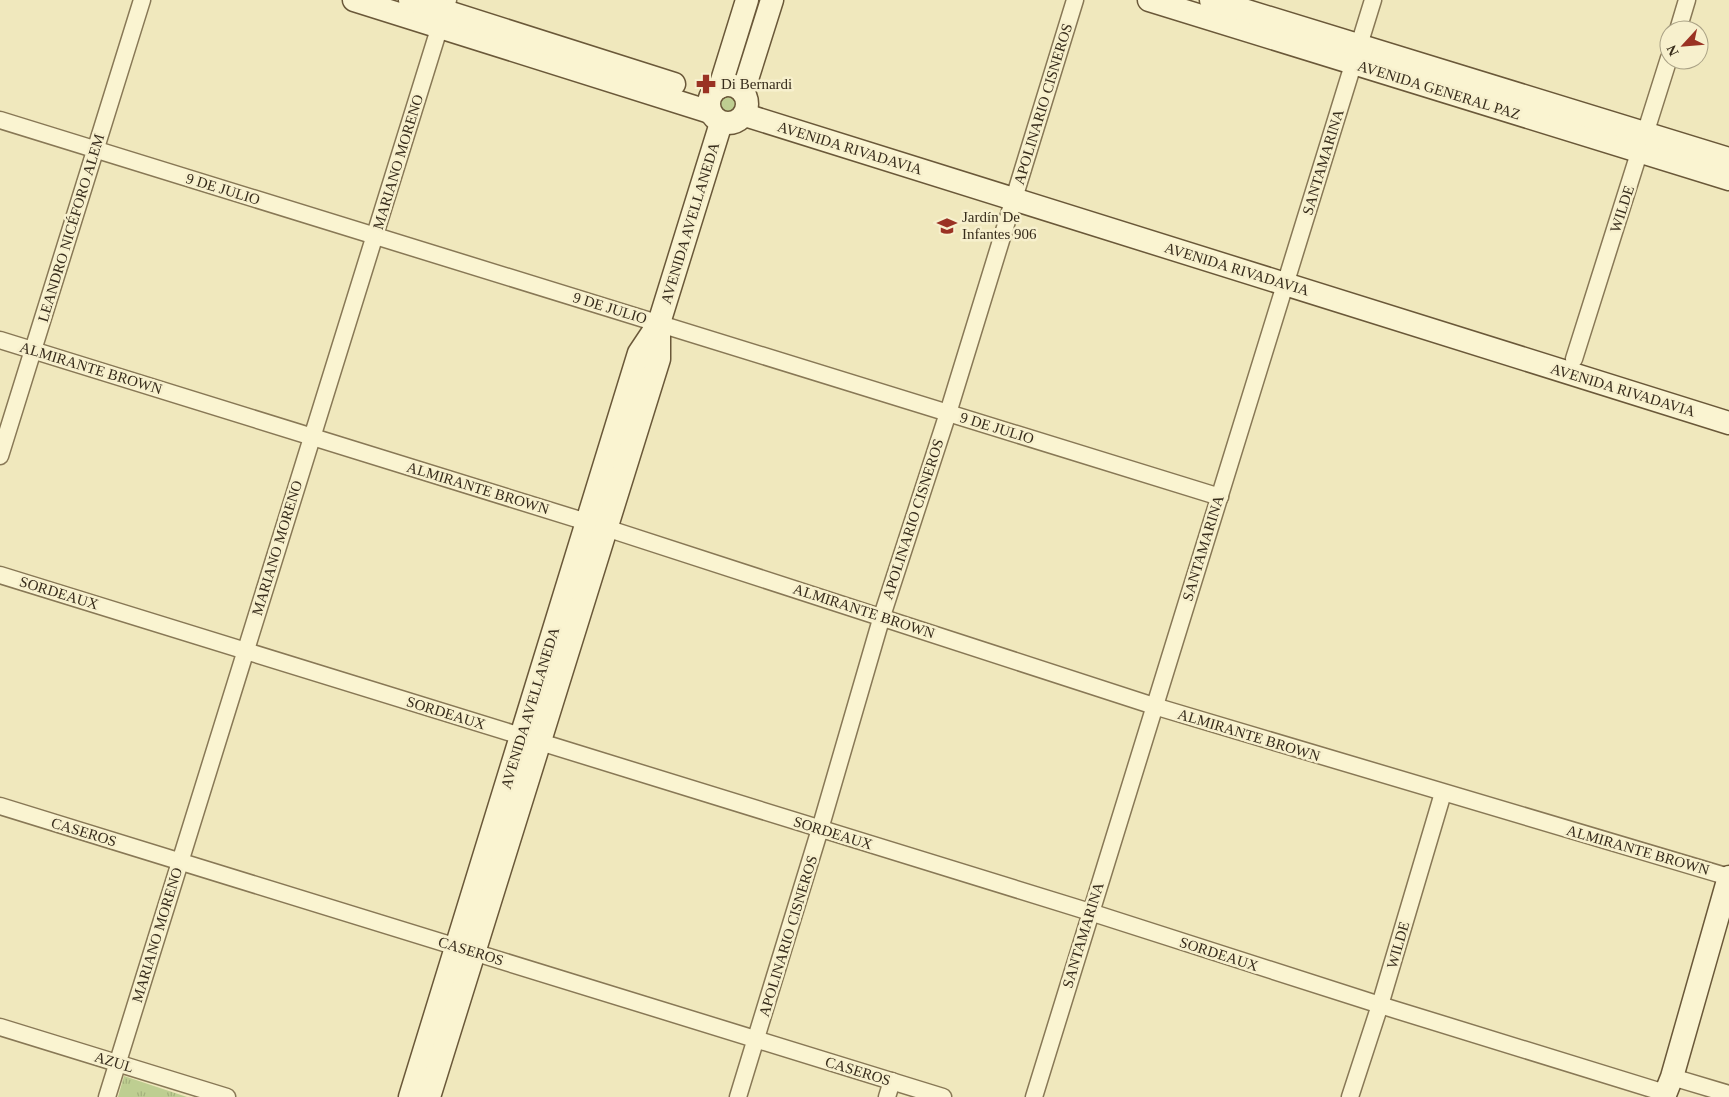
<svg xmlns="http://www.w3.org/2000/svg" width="1729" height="1097" viewBox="0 0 1729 1097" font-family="Georgia,serif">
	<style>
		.grass { fill: #bece91 }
		.park { fill: url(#park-tufts) }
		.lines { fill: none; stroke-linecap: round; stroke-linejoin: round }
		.street-casing { stroke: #887856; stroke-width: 19 }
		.secondary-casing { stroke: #6a5839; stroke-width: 25 }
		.street { stroke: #faf4d1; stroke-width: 16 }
		.secondary { stroke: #faf4d1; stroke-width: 22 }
		.labels { text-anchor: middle; stroke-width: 5; stroke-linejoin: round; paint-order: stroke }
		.poi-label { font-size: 15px; fill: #372c1b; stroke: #f7f0cd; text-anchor: start }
		.street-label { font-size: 15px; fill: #372c1b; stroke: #f7f0cd }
	</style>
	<defs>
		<pattern id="park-tufts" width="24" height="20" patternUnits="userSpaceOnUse" patternTransform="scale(1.25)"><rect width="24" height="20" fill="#bece91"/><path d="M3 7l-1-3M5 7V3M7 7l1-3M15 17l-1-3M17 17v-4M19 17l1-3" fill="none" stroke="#a4b17c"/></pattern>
	</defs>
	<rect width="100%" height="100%" fill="#f0e8bd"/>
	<g class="grass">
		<polygon points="755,0 763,0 738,79 731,77"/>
		<circle cx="728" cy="104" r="10"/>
	</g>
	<polygon class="park" points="124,1076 187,1097 118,1097"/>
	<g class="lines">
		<defs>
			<g id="street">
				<polyline points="1678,30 1687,0"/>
				<polyline points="0,120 1220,497"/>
				<polyline points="0,340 606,528 1154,706 1729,877"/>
				<polyline points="1574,359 1669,58"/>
				<polyline points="0,456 142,0"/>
				<polyline points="0,575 1090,912 1380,1005 1665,1093"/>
				<polyline points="0,806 943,1097"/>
				<polyline points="0,1027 227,1097"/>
				<polyline points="1672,1077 1729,1094"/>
				<polyline points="107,1097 448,0"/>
				<polyline points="738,1097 820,829 882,616 948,413 1075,0"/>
				<polyline points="887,1097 892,1081"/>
				<polyline points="1034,1097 1373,0"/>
				<polyline points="1350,1097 1380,1005 1443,793"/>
			</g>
			<g id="secondary">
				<polyline points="354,0 710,112"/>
				<polyline points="410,0 674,84"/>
				<polyline points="1149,0 1729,179"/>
				<polyline points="1211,0 1729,159"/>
				<circle cx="728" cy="104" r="19"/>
				<polyline points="720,87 747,0"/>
				<polyline points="743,92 772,0"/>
				<polyline points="745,115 1729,423"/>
				<polyline points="410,1097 639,353 659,323 721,123"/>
				<polyline points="429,1097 659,359 659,323"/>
				<polyline points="1664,1097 1672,1077 1729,877"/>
			</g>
		</defs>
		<use href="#street" class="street-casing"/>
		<use href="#secondary" class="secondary-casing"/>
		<use href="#street" class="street"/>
		<use href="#secondary" class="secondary"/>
	</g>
	<defs>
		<symbol id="pharmacy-bare" viewBox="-9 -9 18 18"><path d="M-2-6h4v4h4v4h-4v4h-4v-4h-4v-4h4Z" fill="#9a3223" stroke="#f7f0cd" stroke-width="2.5" paint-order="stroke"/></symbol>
		<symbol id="school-bare" viewBox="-9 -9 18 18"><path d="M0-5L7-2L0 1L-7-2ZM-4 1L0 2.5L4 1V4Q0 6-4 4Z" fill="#9a3223" stroke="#f7f0cd" stroke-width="2.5" paint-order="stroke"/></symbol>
	</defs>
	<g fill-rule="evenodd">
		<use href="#pharmacy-bare" x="692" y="70" width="28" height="28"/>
		<use href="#school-bare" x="933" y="212" width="28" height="28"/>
	</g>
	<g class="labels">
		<g class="poi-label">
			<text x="721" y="89">Di Bernardi</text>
			<text x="962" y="222">Jardín De<tspan x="962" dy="17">Infantes 906</tspan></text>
		</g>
		<g class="street-label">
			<text transform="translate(1439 90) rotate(17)" y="5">AVENIDA GENERAL PAZ</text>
			<text transform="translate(1043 104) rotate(-73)" y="5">APOLINARIO CISNEROS</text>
			<text transform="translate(850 148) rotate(17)" y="5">AVENIDA RIVADAVIA</text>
			<text transform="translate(398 162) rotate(-73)" y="5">MARIANO MORENO</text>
			<text transform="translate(1323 162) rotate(-73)" y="5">SANTAMARINA</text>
			<text transform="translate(223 189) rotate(17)" y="5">9 DE JULIO</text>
			<text transform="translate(1622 209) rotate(-72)" y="5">WILDE</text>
			<text transform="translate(690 223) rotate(-73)" y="5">AVENIDA AVELLANEDA</text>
			<text transform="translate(71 228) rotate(-73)" y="5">LEANDRO NICÉFORO ALEM</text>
			<text transform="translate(1237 269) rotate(17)" y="5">AVENIDA RIVADAVIA</text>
			<text transform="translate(610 308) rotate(17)" y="5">9 DE JULIO</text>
			<text transform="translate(91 368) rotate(17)" y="5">ALMIRANTE BROWN</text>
			<text transform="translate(1623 390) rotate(17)" y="5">AVENIDA RIVADAVIA</text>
			<text transform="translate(997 428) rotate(17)" y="5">9 DE JULIO</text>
			<text transform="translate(478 488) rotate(17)" y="5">ALMIRANTE BROWN</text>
			<text transform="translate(913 519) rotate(-72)" y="5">APOLINARIO CISNEROS</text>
			<text transform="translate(277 548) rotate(-73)" y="5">MARIANO MORENO</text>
			<text transform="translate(1203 548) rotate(-73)" y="5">SANTAMARINA</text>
			<text transform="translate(59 593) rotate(17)" y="5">SORDEAUX</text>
			<text transform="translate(864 611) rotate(18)" y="5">ALMIRANTE BROWN</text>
			<text transform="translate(530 708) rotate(-73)" y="5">AVENIDA AVELLANEDA</text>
			<text transform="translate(446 713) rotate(17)" y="5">SORDEAUX</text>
			<text transform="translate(1249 735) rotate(17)" y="5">ALMIRANTE BROWN</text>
			<text transform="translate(84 832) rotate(17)" y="5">CASEROS</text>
			<text transform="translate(833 833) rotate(17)" y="5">SORDEAUX</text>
			<text transform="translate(1638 850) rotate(16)" y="5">ALMIRANTE BROWN</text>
			<text transform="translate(157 935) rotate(-73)" y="5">MARIANO MORENO</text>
			<text transform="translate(1083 935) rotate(-73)" y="5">SANTAMARINA</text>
			<text transform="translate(788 936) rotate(-73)" y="5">APOLINARIO CISNEROS</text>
			<text transform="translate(1398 945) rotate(-74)" y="5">WILDE</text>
			<text transform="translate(471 951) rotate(17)" y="5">CASEROS</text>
			<text transform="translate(1219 954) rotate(18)" y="5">SORDEAUX</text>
			<text transform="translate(114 1062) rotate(17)" y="5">AZUL</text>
			<text transform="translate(858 1071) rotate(17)" y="5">CASEROS</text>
		</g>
	</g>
	<g transform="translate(1684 45) rotate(244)"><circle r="24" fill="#f7f0cd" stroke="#aaa286"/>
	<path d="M0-4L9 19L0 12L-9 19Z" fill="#9a3223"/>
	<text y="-8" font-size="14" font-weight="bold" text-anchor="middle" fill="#372c1b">N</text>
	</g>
</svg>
